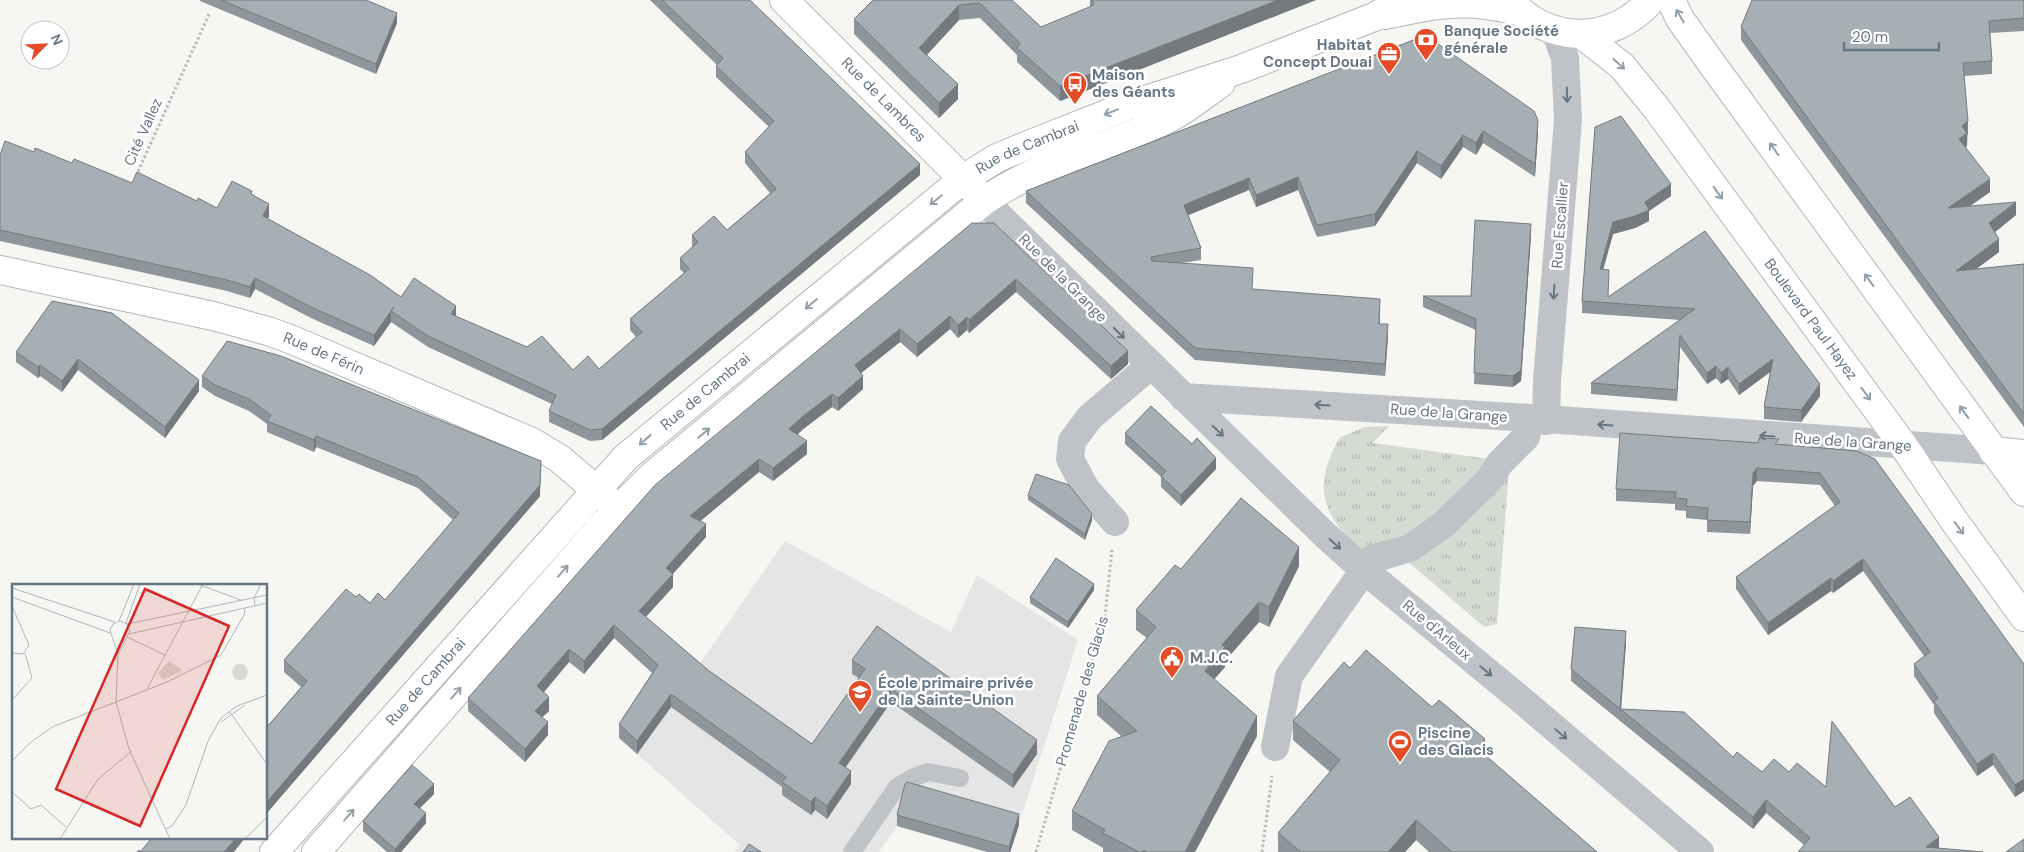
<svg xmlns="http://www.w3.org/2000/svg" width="2024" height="852" viewBox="0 0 2024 852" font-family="'DM Sans',sans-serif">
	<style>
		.built { fill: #e4e5e4 }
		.grass { fill: url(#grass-tufts) }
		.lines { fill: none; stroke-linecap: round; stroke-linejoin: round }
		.secondary-casing { stroke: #b1b7bb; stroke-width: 30 }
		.path { stroke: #b9bcbe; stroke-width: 3; stroke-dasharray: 2.5 2.5; stroke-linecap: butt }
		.lane { stroke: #bfc3c7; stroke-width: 18 }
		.street { stroke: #bfc3c7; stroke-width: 28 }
		.secondary { stroke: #fff; stroke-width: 28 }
		.wall { fill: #8f969b }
		.shaded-wall { fill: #747a7e }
		.building { fill: #a6afb4; stroke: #747a7e }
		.oneway { stroke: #93a0a9 }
		.oneway2 { stroke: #657784 }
		.labels { text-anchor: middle; stroke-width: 5; stroke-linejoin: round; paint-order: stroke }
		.poi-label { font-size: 15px; font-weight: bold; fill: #657784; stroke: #fff; text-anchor: start }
		.street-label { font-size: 15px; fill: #657784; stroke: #fff }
		.inset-road { fill: none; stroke: #afb8bd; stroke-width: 1 }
		.view { fill: #d62828; fill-opacity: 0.15; stroke: #d62828; stroke-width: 2.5 }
		.inset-edge { fill: none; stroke: #657784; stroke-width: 2.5 }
	</style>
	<defs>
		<pattern id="grass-tufts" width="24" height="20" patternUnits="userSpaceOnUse" patternTransform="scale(1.25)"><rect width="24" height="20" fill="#d6dbd2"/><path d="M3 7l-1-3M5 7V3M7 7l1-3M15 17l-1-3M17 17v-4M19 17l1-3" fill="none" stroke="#b1b6b0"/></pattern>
	</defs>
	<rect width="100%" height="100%" fill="#f6f6f3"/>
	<polygon class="built" points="785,541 951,632 977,575 1078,640 1010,852 987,852 897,826 879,852 735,852 740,845 637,754"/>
	<path class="grass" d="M1389 426 1373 443 1490 459 1509 470 1497 624 1484 627 1406 560 1378 567C1348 538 1311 510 1328 463 1331 454 1335 446 1339 438L1364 427Z"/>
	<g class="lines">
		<defs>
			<g id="secondary">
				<path id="s1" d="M784 0 976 192"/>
				<path d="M1509 0C1548 45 1612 45 1651 0"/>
				<polyline points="1671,0 1680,19 1712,64 2024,492"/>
				<path d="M1385 15C1417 8 1452 0 1485 5 1497 6 1508 9 1519 11"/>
				<path id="s2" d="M1581 34 1622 66 1657 109 1903 445 1955 522 2024 617"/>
				<path id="s3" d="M0 270 213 316 268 331 290 339 532 442 560 459 609 501"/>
				<polyline points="1993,451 2024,454"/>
				<path id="s4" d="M274 852 626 457 963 179 997 158 1028 145 1127 106 1241 69 1374 17 1404 0"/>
				<path d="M316 852 602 526 653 475 984 201C1038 164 1101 149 1159 123 1182 113 1201 97 1221 83"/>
			</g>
		</defs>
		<use href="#secondary" class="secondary-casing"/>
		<g class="path">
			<polyline points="136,176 210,12"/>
			<polyline points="1036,852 1105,616 1112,550"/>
			<polyline points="1262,852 1272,776"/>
		</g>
		<polyline class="lane" points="852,852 897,787 912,778 928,772 960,778"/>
		<g class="street">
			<polyline points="984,201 1324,534 1364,570 1524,702 1700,852"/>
			<polyline points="1183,397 1531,418 1993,451"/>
			<polyline points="1546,421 1547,381 1568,120 1565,58 1555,31"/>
			<polyline points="1115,522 1086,489 1070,459 1072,441 1090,417 1151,365"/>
			<polyline points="1275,747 1289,676 1372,559 1410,548 1442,526 1489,480 1500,463 1526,437 1531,418"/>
		</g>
		<use href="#secondary" class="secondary"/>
	</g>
	<g class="wall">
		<polygon points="200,0 366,0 397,23 376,74 200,1"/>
		<polygon points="650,0 750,0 920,175 602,440 590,441 549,422 549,411 552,404 428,347 391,322 374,346 311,318 255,289 250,298 227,291 0,241 0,155 34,152 132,183 197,201 217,208 252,195 269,216 268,219 401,297 456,316 573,370 599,369 636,337 630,330 630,319 684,273 680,269 680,258 693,247 692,246 692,235 727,230 770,193 745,163 745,152 769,127 716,77 716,66 717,65"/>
		<polygon points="873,0 1012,0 1041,27 1090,7 1090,0 1316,0 1060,101 1017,62 1017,55 980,18 959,20 927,55 958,99 939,118 854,34 854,19"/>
		<polygon points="2024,0 2024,31 1990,33 1992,61 1992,74 1964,76 1968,134 1967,135 1967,146 1965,147 1990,192 1970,206 2016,215 1995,232 1999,252 1976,269 2024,264 2024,427 1741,40 1741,27"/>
		<polygon points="1416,39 1538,132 1535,177 1483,143 1476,155 1463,147 1441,179 1417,163 1375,226 1317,237 1298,190 1256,207 1249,190 1188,215 1201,248 1201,260 1182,263 1252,289 1380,311 1380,324 1388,337 1385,376 1195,360 1026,203 1026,191"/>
		<polygon points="1595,127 1671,196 1649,211 1649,221 1635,228 1613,234 1603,269 1608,297 1705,231 1820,396 1801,422 1764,419 1764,407 1770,372 1739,395 1728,379 1721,384 1716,378 1707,384 1680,347 1677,401 1591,394 1591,383 1680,320 1582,313 1582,301"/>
		<polygon points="972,223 1128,364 1111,379 1016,292 969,333 967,330 958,338 950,329 917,357 900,342 861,373 863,389 838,411 832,407 802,430 797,435 807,454 773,481 759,472 700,521 706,537 673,574 673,587 646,617 708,670 812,744 859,678 852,674 852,660 1037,754 1013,788 891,702 846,767 851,784 827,819 815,810 811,815 782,795 782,787 671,707 637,754 619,738 619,724 652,673 614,638 584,674 569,662 544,692 549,711 542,717 548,735 525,762 468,711 468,698"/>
		<polygon points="1531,235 1521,381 1513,387 1474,384 1476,330 1423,307 1423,296 1471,296"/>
		<polygon points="52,301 199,391 165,438 78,370 62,392 40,376 38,378 16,362 16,352"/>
		<polygon points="202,376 540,496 266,814 266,728 301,687 284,672 284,660 356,597 370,603 385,600 453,520 418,488 316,447 314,452 267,432 267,424 249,411 215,396 202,387"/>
		<polygon points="1125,433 1216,469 1181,506 1161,487 1161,477 1125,444"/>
		<polygon points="1779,444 1857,451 2024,664 2024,791 2015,797 1993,765 1977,776 1934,713 1934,705 1914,676 1914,664 1924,656 1863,571 1833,593 1831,591 1768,635 1736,589 1736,577 1835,506 1820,485 1757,481 1753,486 1750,534 1707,532 1707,520 1686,518 1686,511 1675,510 1675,504 1616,501 1616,489"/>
		<polygon points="1028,495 1092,520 1085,540 1028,500"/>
		<polygon points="1299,566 1269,627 1259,622 1225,661 1225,667 1214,679 1257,736 1195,852 1103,852 1103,848 1072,830 1072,811 1121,736 1097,715 1097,696 1147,638 1136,630 1136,610 1181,569"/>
		<polygon points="1094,590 1068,628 1030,603 1030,597"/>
		<polygon points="1626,643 1621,709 1733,757 1762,772 1789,772 1826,787 1895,807 1939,848 1804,845 1766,813 1753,829 1571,681 1571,669"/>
		<polygon points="1350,668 1485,755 1597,852 1429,852 1416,840 1405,852 1278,852 1278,833 1330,772 1293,740 1293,721"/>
		<polygon points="434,794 420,808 426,823 401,852 387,852 363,831 363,821"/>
		<polygon points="897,815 1019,825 1010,852 987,852 897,826"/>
	</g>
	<g class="shaded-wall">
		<polygon points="1278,0 1316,0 1060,101 1060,86"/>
		<polygon points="959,5 959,20 919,63 919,48"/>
		<polygon points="397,13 397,23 376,74 376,64"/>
		<polygon points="958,84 958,99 939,118 939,103"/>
		<polygon points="1538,120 1538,132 1535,177 1535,164"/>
		<polygon points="1968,121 1967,146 1959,152 1959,139 1962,126"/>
		<polygon points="1483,131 1483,143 1476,155 1476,143"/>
		<polygon points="1463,135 1463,147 1441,179 1441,166"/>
		<polygon points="1417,151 1417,163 1375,226 1375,214"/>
		<polygon points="920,164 920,175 602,440 602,429"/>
		<polygon points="1298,177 1298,190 1256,207 1256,195"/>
		<polygon points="1249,178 1249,190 1184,217 1184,205"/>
		<polygon points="1990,179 1990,192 1948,221 1948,208"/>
		<polygon points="1671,184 1671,196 1649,211 1649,221 1635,228 1613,234 1600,281 1600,269 1613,222 1645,202"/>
		<polygon points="2016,202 2016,215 1989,237 1989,223"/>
		<polygon points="269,204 269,216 263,227 263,216"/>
		<polygon points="1531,224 1531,235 1521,381 1513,387 1513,376"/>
		<polygon points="1999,239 1999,252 1956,284 1956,271"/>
		<polygon points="255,278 255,289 250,298 250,287"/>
		<polygon points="1016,279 1016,292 969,333 969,320"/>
		<polygon points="456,306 456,318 451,314"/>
		<polygon points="391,311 391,322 374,346 374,335"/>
		<polygon points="950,316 950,329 917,357 917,344"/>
		<polygon points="967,317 967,330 958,338 958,325"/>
		<polygon points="1388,324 1388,337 1385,376 1385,364"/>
		<polygon points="900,329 900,342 855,378 855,365"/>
		<polygon points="1680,335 1680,347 1677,401 1677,390"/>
		<polygon points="1128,351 1128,364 1111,379 1111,366"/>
		<polygon points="78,359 78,370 62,392 62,381"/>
		<polygon points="1773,359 1773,370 1739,395 1739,384"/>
		<polygon points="40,365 40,376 38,378 38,367"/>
		<polygon points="1716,366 1716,378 1707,384 1707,373"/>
		<polygon points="1728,367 1728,379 1721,384 1721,373"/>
		<polygon points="863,376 863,389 838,411 838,398"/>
		<polygon points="199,380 199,391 165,438 165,427"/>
		<polygon points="1820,384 1820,396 1801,422 1801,410"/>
		<polygon points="832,394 832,407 802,430 789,443 789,429 802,417"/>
		<polygon points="316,436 316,447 314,452 314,440"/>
		<polygon points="807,441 807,454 773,481 773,468"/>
		<polygon points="1216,458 1216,469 1181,506 1181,495"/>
		<polygon points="759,459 759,472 690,530 690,516"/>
		<polygon points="541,461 540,496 266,814 266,803"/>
		<polygon points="1757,468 1757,481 1753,486 1750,534 1750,522 1753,473"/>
		<polygon points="1092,514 1092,520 1085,540 1085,534"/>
		<polygon points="706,524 706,537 666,581 666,568"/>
		<polygon points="1299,547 1299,566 1269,627 1269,607"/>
		<polygon points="1863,559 1863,571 1833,593 1833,581"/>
		<polygon points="673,574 673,587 639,624 639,611"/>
		<polygon points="1831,578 1831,591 1768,635 1768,623"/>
		<polygon points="1094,584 1094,590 1068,628 1068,622"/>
		<polygon points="1259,602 1259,622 1225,661 1225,667 1205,690 1205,671 1222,645"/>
		<polygon points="614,625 614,638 584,674 584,661"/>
		<polygon points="1626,631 1626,643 1621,709 1620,709"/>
		<polygon points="569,649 569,662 537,700 537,686"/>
		<polygon points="891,689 891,702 839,776 839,763"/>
		<polygon points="671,694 671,707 637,754 637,741"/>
		<polygon points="549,697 549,711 535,724 535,711"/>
		<polygon points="1257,716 1257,736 1195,852 1185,852"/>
		<polygon points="548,722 548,735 525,762 525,749"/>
		<polygon points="1485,739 1485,758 1477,748"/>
		<polygon points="1037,740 1037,754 1013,788 1013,775"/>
		<polygon points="1993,753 1993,765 1977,776 1977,764"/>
		<polygon points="851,771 851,784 827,819 827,806"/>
		<polygon points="2024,779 2024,791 2015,797 2015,785"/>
		<polygon points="434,784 434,794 414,814 414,804"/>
		<polygon points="815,797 815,810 811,815 811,802"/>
		<polygon points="1766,800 1766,813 1753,829 1753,817"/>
		<polygon points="426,813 426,823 401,852 395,852 395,849"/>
		<polygon points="1019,814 1019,825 1010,852 1009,852 1009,847"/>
		<polygon points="1416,820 1416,840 1405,852 1388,852"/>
		<polygon points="1939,837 1939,850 1926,847"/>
		<polygon points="236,838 245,838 234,852 224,852"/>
	</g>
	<g class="building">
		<polygon points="221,0 366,0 397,13 376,64"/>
		<polygon points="662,0 750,0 920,164 602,429 590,430 549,411 556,395 428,336 391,311 394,307 374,335 311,307 255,278 250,287 227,280 0,230 0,155 5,141 34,152 35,148 72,163 74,159 132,183 137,172 197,201 198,198 217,208 232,181 252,191 251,194 269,204 263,216 370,275 401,297 414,278 456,306 451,314 527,347 542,336 573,370 588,356 599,369 642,332 630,319 689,269 680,258 698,242 692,235 714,216 727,230 776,189 745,152 774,121 716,66 723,58"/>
		<polygon points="873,0 1012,0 1041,27 1094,5 1092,0 1278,0 1060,86 1017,48 1020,43 980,3 959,5 919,48 958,84 939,103 854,19"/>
		<polygon points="1752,0 2024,0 2024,18 1989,21 1992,61 1963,63 1968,121 1962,126 1967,133 1959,139 1990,179 1948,208 2016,202 1989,223 1999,239 1956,271 2024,264 2024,414 1741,27"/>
		<polygon points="1416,39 1431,39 1534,111 1538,120 1535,164 1483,131 1476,143 1463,135 1441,166 1417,151 1375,214 1317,225 1298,177 1256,195 1249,178 1184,205 1201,248 1151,257 1152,261 1253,268 1252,289 1380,299 1379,324 1388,324 1385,364 1195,348 1026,191"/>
		<polygon points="1621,116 1671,184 1645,202 1649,210 1635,216 1613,222 1600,269 1609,270 1608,297 1705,231 1820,384 1801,410 1764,407 1773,359 1739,384 1728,367 1721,373 1716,366 1707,373 1680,335 1677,390 1591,383 1695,309 1582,301 1595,127"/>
		<polygon points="1475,220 1531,224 1521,370 1513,376 1474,373 1476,319 1423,296 1471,296"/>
		<polygon points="972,223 994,223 1128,351 1111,366 1016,279 969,320 967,317 958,325 950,316 917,344 900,329 855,365 863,376 838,398 832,394 802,417 789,429 807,441 773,468 759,459 690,516 706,524 666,568 673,574 639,611 708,670 812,744 865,669 852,660 877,626 1037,740 1013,775 891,689 839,763 851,771 827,806 815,797 811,802 782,782 786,777 671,694 637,741 619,724 658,665 614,625 584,661 569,649 537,686 549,697 535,711 548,722 525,749 468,698 655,485"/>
		<polygon points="52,301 112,313 199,380 165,427 78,359 62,381 40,365 38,367 16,352"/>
		<polygon points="227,341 281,356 541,461 540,485 266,803 266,728 307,681 284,660 346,589 356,597 359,594 370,603 378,593 385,600 459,513 418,477 316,436 314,440 267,421 271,415 249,399 215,385 202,376"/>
		<polygon points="1151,406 1192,444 1197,438 1216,458 1181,495 1161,476 1166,471 1125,433"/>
		<polygon points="1620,433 1758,443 1759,438 1779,439 1775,444 1857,451 1875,459 2024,664 2024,779 2015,785 1993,753 1977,764 1934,701 1938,698 1914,664 1930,652 1863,559 1833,581 1831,578 1768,623 1736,577 1840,502 1820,473 1757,468 1753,473 1750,522 1707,520 1708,508 1686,506 1687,499 1675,498 1676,492 1616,489"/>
		<polygon points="1036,474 1069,485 1092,514 1085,534 1028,495"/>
		<polygon points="1241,498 1299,547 1269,607 1259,602 1222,645 1225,647 1205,671 1257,716 1185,852 1147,852 1144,850 1143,852 1139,852 1103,833 1105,830 1072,811 1109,741 1137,731 1097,696 1156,627 1136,610 1175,565 1181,569"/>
		<polygon points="1056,558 1094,584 1068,622 1030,597"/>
		<polygon points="1575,627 1626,631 1620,709 1684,712 1733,757 1737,752 1762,772 1774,759 1789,772 1797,763 1826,787 1832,721 1895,807 1910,797 1939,837 1926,847 1983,852 1798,852 1810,838 1766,800 1753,817 1571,669"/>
		<polygon points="1366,650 1432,707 1439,700 1485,739 1477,748 1597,852 1452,852 1416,820 1388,852 1301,852 1278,833 1340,760 1293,721 1344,662 1350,668"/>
		<polygon points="412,765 434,784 414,804 426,813 395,849 363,821"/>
		<polygon points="907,782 1019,814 1009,847 897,815 905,784"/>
		<polygon points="152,838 236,838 224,852 137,852 139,850 140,852"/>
		<polygon points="2024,839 2024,852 2006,852"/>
		<polygon points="749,844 761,852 743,852"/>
	</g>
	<defs><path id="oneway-shaft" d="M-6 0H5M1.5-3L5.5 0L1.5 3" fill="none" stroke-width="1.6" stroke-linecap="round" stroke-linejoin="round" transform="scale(1.25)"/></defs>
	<g class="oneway">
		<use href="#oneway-shaft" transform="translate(1680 16) rotate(-120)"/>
		<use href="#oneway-shaft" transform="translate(1619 64) rotate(42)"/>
		<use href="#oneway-shaft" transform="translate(1111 112) rotate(159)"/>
		<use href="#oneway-shaft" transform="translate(1774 149) rotate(-126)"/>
		<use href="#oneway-shaft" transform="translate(1718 193) rotate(54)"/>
		<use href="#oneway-shaft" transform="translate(936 200) rotate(141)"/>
		<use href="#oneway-shaft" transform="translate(1869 280) rotate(-126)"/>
		<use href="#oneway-shaft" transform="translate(811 304) rotate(140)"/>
		<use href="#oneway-shaft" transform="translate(1866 394) rotate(54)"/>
		<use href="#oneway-shaft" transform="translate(1964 412) rotate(-126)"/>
		<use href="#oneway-shaft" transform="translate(704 433) rotate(-40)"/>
		<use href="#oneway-shaft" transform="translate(645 440) rotate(139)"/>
		<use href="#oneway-shaft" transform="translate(1959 528) rotate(54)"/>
		<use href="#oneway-shaft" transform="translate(563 571) rotate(-49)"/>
		<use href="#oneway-shaft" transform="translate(456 693) rotate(-49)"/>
		<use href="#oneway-shaft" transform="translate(349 815) rotate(-49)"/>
	</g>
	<g class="oneway2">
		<use href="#oneway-shaft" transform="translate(1567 95) rotate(89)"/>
		<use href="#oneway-shaft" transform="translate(1554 292) rotate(94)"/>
		<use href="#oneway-shaft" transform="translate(1119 333) rotate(45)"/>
		<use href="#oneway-shaft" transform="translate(1322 405) rotate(-177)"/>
		<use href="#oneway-shaft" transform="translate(1605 425) rotate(-176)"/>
		<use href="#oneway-shaft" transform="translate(1218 431) rotate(44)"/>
		<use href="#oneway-shaft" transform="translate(1767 436) rotate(-176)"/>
		<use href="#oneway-shaft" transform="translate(1335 544) rotate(42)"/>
		<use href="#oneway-shaft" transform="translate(1486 671) rotate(40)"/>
		<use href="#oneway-shaft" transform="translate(1561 734) rotate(40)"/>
	</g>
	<defs>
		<symbol id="bank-pin" viewBox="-11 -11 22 30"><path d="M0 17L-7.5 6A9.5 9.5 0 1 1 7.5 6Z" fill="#e34c26" stroke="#fff"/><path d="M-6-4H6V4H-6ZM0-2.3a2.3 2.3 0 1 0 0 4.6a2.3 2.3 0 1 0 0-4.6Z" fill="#fff"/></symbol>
		<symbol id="office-pin" viewBox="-11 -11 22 30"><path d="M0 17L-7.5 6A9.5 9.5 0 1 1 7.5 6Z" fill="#e34c26" stroke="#fff"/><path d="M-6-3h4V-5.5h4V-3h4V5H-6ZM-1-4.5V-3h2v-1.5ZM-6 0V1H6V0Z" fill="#fff"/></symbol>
		<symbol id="bus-pin" viewBox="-11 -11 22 30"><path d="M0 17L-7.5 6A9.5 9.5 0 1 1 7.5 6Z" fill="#e34c26" stroke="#fff"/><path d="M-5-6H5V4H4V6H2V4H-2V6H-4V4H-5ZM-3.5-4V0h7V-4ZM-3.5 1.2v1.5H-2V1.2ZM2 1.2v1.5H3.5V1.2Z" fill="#fff"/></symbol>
		<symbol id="civic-pin" viewBox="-11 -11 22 30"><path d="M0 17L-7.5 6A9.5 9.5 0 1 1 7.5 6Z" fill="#e34c26" stroke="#fff"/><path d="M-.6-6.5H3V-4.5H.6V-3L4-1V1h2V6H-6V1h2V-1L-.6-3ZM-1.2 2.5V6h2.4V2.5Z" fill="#fff"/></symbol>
		<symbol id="school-pin" viewBox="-11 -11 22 30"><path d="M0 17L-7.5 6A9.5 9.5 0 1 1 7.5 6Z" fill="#e34c26" stroke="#fff"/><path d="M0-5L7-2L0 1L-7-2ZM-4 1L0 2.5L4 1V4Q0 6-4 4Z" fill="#fff"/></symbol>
		<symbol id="stadium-pin" viewBox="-11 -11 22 30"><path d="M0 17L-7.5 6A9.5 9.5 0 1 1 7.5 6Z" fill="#e34c26" stroke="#fff"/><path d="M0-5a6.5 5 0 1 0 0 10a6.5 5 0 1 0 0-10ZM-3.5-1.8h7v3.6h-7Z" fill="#fff"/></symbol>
	</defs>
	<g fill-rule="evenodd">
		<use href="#bank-pin" x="1412" y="26" width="28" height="38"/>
		<use href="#office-pin" x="1375" y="40" width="28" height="38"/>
		<use href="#bus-pin" x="1061" y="70" width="28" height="38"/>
		<use href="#civic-pin" x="1158" y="644" width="28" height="38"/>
		<use href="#school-pin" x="846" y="678" width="28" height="38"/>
		<use href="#stadium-pin" x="1386" y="728" width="28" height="38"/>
	</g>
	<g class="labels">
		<g class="poi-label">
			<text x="1444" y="36">Banque Société<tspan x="1444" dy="17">générale</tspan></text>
			<text x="1372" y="50" text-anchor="end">Habitat<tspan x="1372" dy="17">Concept Douai</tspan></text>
			<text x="1092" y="80">Maison<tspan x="1092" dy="17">des Géants</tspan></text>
			<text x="1190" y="663">M.J.C.</text>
			<text x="878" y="688">École primaire privée<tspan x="878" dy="17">de la Sainte-Union</tspan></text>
			<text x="1418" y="738">Piscine<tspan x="1418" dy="17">des Glacis</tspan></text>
		</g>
		<g class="street-label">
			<text dy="5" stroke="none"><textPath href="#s1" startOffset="141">Rue de Lambres</textPath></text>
			<text transform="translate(143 132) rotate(-66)" y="5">Cité Vallez</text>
			<text dy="5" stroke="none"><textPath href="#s4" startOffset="1038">Rue de Cambrai</textPath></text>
			<text transform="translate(1560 225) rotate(-86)" y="5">Rue Escallier</text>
			<text transform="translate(1063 278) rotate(45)" y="5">Rue de la Grange</text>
			<text dy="5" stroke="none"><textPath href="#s2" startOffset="368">Boulevard Paul Hayez</textPath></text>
			<text dy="5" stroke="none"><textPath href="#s3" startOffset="335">Rue de Férin</textPath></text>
			<text dy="5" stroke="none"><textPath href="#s4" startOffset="632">Rue de Cambrai</textPath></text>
			<text transform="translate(1449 413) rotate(4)" y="5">Rue de la Grange</text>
			<text transform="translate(1853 442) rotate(4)" y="5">Rue de la Grange</text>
			<text transform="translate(1437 630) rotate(40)" y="5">Rue d'Arleux</text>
			<text dy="5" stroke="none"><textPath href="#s4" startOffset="228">Rue de Cambrai</textPath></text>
			<text transform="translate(1082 691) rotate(-74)" y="5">Promenade des Glacis</text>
		</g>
	</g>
	<g transform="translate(12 584)">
		<rect width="255" height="255" fill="#f6f6f3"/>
		<path d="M157 77 171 86 151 96 146 89Z" fill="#d6dbd2"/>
		<path d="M220 88a8 8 0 1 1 16 0a8 8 0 1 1-16 0Z" fill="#d6dbd2"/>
		<path class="inset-road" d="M185 0 229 16M0 4 103 38M0 13 98 49M0 22 17 61 11 70 0 69M243 22 242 14 249 0M107 37 122 0M114 39 128 0M115 40 255 11M117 50 255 19M115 53 153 71M106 70 118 47 115 40 108 37 101 40 98 46 106 70 104 118 117 165 158 255M135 105 191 0M0 116 20 94 13 69M217 127 255 180M209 138 233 121M0 177 19 158 40 143 155 98 209 71 232 31 233 24M0 208 19 225 29 221 54 243M154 245 160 242 174 221 196 157 209 134 225 122 255 111M48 255 86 195 120 167M233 255 255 233"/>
		<path class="view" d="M133 5 217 42 128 242 44 205Z"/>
		<rect width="255" height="255" class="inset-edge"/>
	</g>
	<g transform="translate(45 45) rotate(66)"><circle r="24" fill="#ffffff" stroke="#c1c9ce"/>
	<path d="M0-4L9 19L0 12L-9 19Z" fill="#e34c26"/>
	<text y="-8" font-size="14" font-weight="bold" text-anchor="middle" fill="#657784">N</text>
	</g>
	<path d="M1844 42v8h95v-8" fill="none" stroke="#657784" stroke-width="2.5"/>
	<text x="1852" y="42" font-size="15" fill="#657784" stroke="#ffffff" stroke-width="4" paint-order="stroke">20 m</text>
</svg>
